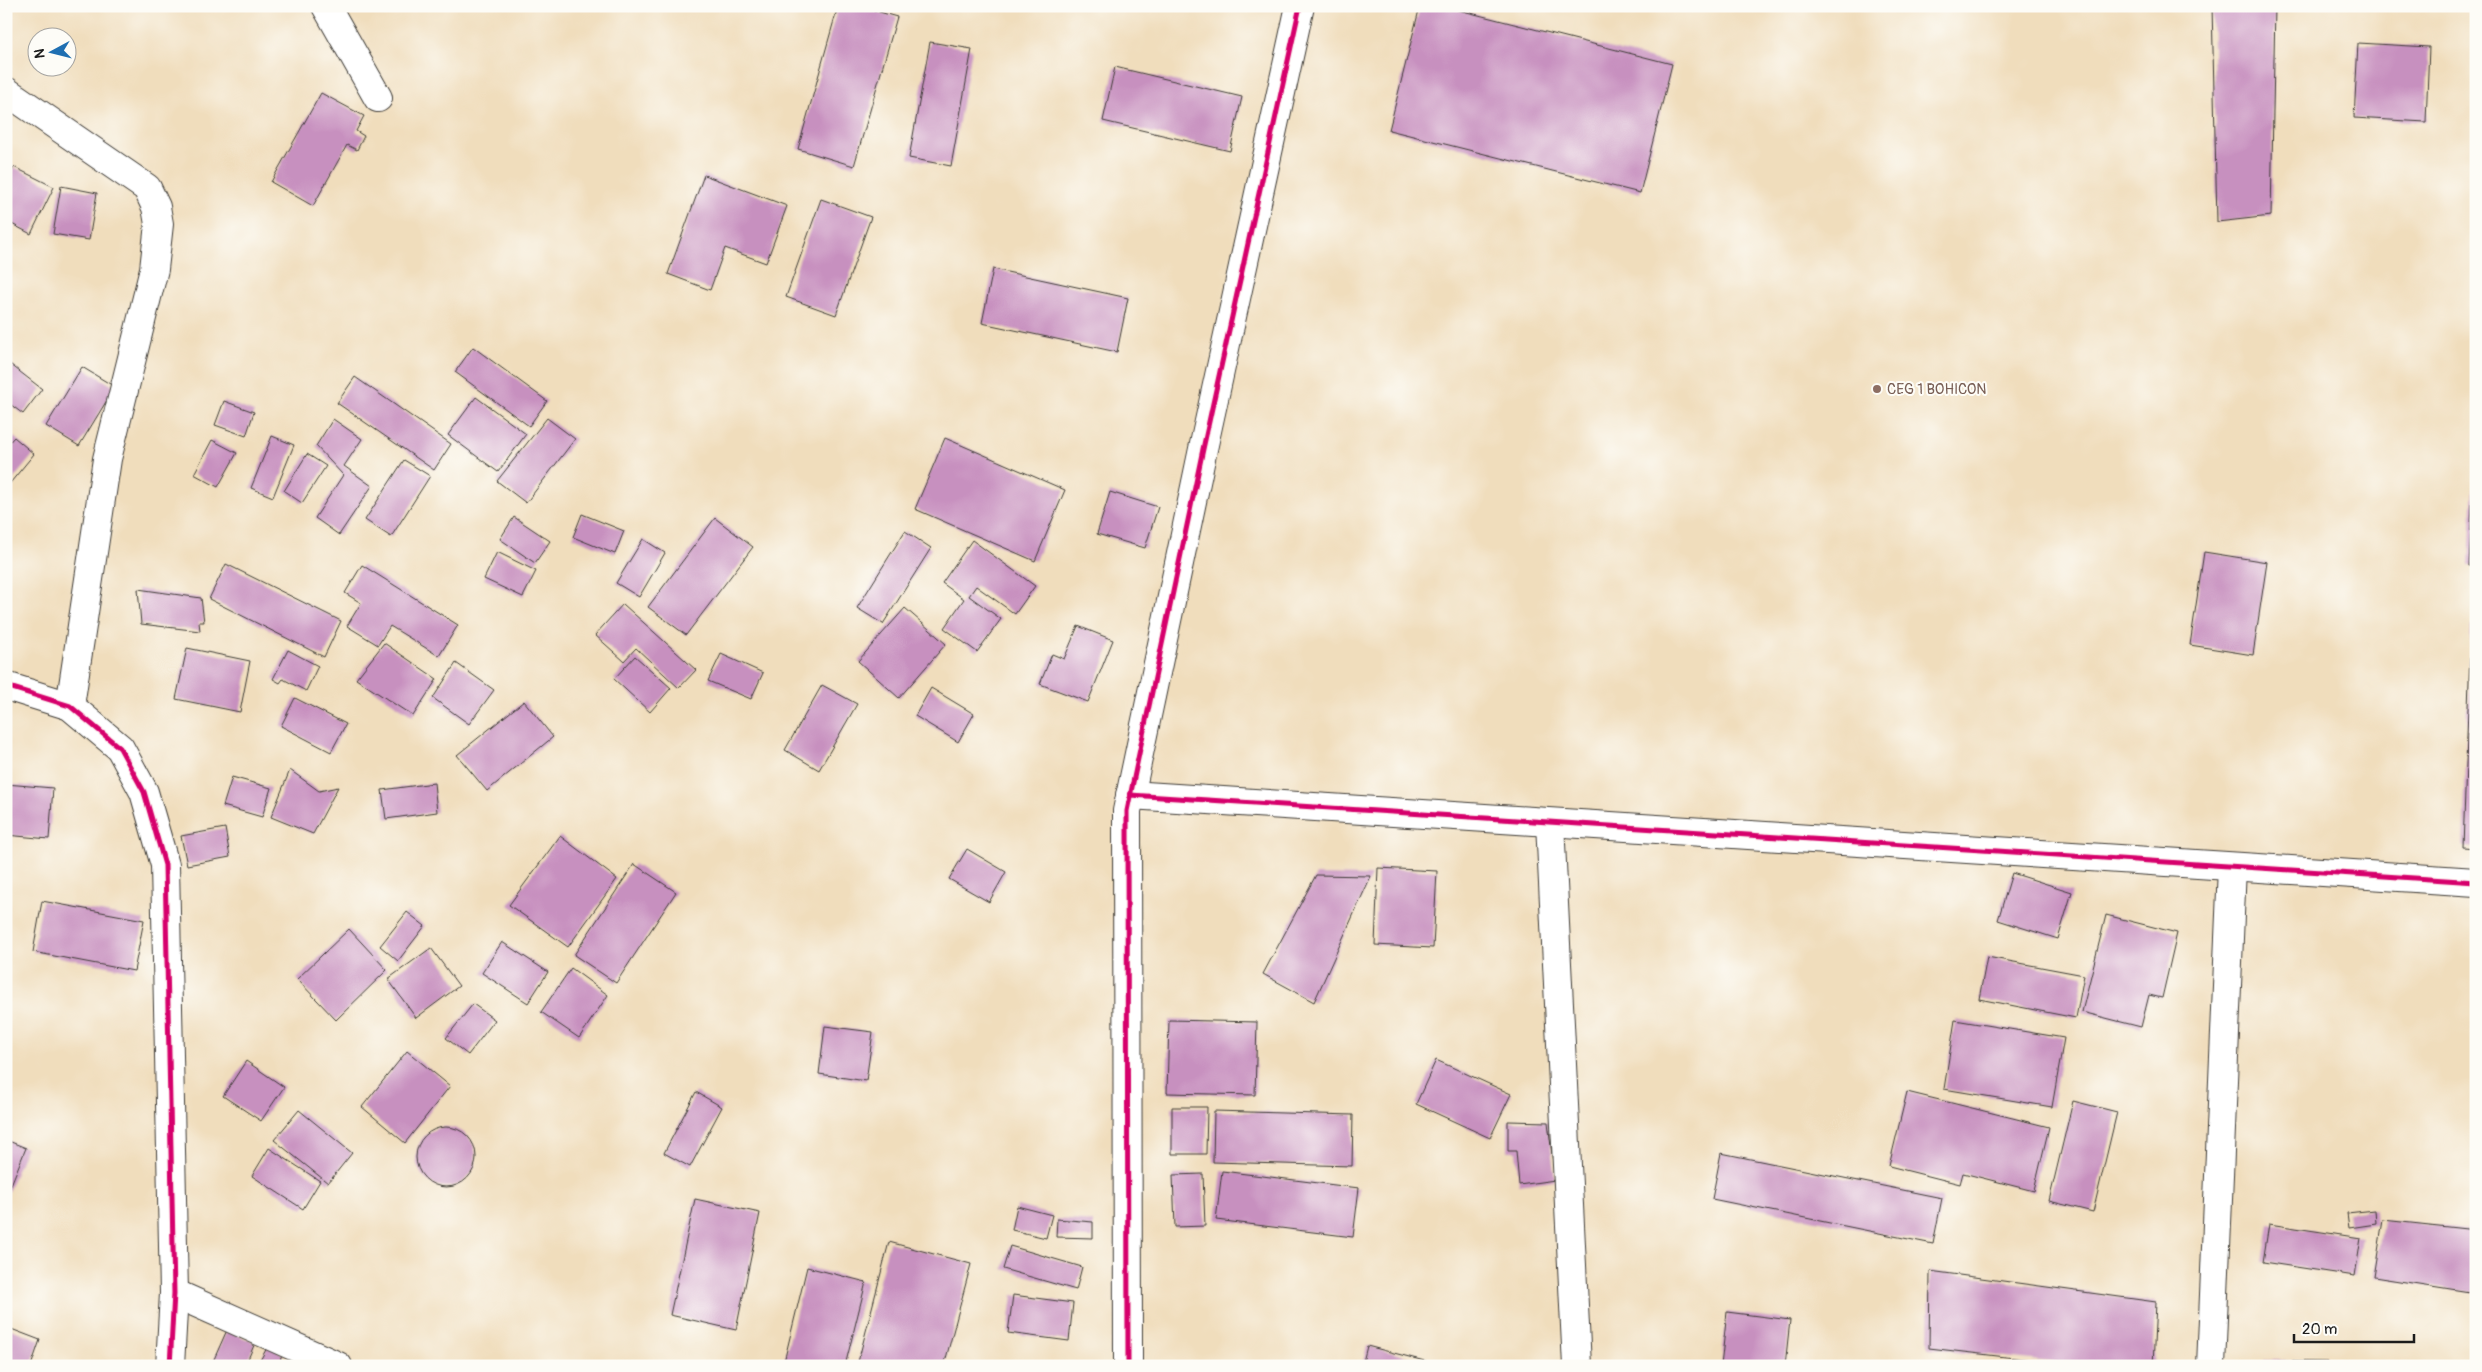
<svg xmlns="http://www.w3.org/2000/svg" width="2482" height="1372" viewBox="0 0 2482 1372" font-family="Pangolin,sans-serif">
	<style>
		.building { fill: #c790bf }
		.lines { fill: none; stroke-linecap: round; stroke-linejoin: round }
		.minor-casing { stroke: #3c3934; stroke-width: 30 }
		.minor { stroke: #fff; stroke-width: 28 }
		.cycleway-casing { stroke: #fdfcf7; stroke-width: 8 }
		.cycleway { stroke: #d6006c; stroke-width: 5 }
		.education-dot { fill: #8d6e63; stroke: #fdfcf7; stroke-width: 2 }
		.labels { text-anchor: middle; stroke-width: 4; stroke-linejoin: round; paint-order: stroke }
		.education-label { font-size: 15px; fill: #785e54; stroke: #fdfcf7; text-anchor: start }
	</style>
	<rect width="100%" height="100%" fill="#fdfcf7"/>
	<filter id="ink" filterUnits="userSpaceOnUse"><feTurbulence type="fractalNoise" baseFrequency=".02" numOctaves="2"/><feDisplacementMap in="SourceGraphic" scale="10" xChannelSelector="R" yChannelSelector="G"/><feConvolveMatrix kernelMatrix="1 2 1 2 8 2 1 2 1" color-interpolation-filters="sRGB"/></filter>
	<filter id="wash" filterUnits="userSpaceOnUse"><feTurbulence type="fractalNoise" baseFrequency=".0096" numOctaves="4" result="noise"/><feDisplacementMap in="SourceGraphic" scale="20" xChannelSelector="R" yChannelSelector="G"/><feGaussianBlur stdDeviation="1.12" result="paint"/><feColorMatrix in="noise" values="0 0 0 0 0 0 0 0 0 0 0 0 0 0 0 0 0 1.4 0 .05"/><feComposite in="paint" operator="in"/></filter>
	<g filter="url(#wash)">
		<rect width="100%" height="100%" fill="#f0ddbc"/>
		<g id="blocks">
			<g class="building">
				<polygon points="838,6 858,6 897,17 854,166 798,149"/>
				<polygon points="1420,6 1443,6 1672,64 1640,193 1389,130"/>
				<polygon points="2212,6 2275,6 2271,216 2217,222"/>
				<polygon points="930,42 972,49 951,166 909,158"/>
				<polygon points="2358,43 2429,47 2426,122 2354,118"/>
				<polygon points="1115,67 1242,97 1230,151 1103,121"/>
				<polygon points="321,93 364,116 356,131 364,136 357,150 347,145 313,206 271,182"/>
				<polygon points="14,167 54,187 31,234 6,221 6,182"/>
				<polygon points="704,175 787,206 766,263 725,248 710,290 668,274"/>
				<polygon points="61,186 97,193 89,240 53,234"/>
				<polygon points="821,199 871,217 836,315 786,297"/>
				<polygon points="993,269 1128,298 1117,352 982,323"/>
				<polygon points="473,347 547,401 529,426 455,372"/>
				<polygon points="6,361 42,389 23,414 6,401"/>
				<polygon points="82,367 115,387 79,446 46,426"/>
				<polygon points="355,377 451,444 434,470 337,403"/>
				<polygon points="476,397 526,434 498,472 448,435"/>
				<polygon points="224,401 254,412 246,436 215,425"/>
				<polygon points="547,418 575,439 526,503 497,481"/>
				<polygon points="333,419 362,439 344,466 372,486 339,535 315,518 343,475 316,446"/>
				<polygon points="272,436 294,445 273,497 251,488"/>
				<polygon points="14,437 34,454 6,488 6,446"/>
				<polygon points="945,438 1065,490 1035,561 915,509"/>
				<polygon points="212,440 237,453 218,487 194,474"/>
				<polygon points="307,454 326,466 302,503 284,491"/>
				<polygon points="404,460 430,476 391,537 365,520"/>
				<polygon points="2474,464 2476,464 2476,566 2469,566"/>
				<polygon points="1110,492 1158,507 1145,548 1097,534"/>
				<polygon points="582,514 624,531 615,554 573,537"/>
				<polygon points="514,517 550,541 535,563 500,539"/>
				<polygon points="715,518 753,547 686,635 648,607"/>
				<polygon points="905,531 931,548 883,624 857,608"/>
				<polygon points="643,539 665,553 639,597 616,583"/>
				<polygon points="972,540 1035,586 1015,614 976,586 969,596 1001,619 977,652 944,628 964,599 942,583"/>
				<polygon points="497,552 536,571 523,597 484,579"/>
				<polygon points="2204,552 2267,562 2253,655 2190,645"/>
				<polygon points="226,564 341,621 324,657 209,599"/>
				<polygon points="362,565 458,625 439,656 390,626 378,645 347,626 361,603 345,593"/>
				<polygon points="138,589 201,598 204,622 199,622 200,631 141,624"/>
				<polygon points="623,604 696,670 679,688 636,648 624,661 595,635"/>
				<polygon points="905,608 946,644 899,698 858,661"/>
				<polygon points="2471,625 2476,625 2476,848 2463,847"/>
				<polygon points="1078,626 1113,640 1088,702 1040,684 1052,654 1064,659"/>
				<polygon points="384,643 437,679 413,716 356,679"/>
				<polygon points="187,648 250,661 240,712 176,699"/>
				<polygon points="288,650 318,666 306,691 283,679 280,683 273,679"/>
				<polygon points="721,654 763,673 751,699 708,681"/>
				<polygon points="635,656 671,688 650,712 614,679"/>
				<polygon points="456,663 494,690 469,724 433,698"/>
				<polygon points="822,685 857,704 819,770 785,750"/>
				<polygon points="931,688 974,714 958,742 915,716"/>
				<polygon points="295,698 346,724 331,752 281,726"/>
				<polygon points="524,701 553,737 487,791 457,755"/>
				<polygon points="290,770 319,791 338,787 313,834 271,817"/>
				<polygon points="232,777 271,788 262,817 223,806"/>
				<polygon points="434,783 437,812 386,819 382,790"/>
				<polygon points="6,784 53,788 49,839 6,835"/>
				<polygon points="225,828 230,857 187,865 181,836"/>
				<polygon points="560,836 617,879 568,947 509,905"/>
				<polygon points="967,849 1006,872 989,902 949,879"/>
				<polygon points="634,864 676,892 616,983 574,955"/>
				<polygon points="1378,868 1437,871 1433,948 1375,945"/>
				<polygon points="2012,873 2072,892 2058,939 1998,920"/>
				<polygon points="1316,875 1371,876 1314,1002 1263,974"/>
				<polygon points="42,901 144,920 134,971 33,952"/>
				<polygon points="407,912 425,926 398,961 380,946"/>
				<polygon points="2106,915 2177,933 2162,998 2149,995 2141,1027 2082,1012"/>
				<polygon points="349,929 387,970 336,1020 297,979"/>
				<polygon points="502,942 548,972 528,1003 482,973"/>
				<polygon points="431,948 459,986 416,1018 388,979"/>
				<polygon points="1987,957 2084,975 2076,1018 1979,999"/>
				<polygon points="571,968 608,995 579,1038 541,1012"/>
				<polygon points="473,1004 495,1020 468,1055 446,1038"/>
				<polygon points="1169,1020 1257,1022 1255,1095 1167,1093"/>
				<polygon points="1955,1020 2064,1038 2052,1107 1944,1089"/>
				<polygon points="825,1026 873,1032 866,1081 819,1074"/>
				<polygon points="407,1051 450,1086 405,1143 362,1107"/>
				<polygon points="1436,1060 1511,1094 1490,1138 1416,1104"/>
				<polygon points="246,1061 284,1087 261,1121 223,1096"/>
				<polygon points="696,1092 722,1107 690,1167 664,1153"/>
				<polygon points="1907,1092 2049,1127 2034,1191 1963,1173 1960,1184 1889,1166"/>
				<polygon points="2073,1101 2117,1112 2093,1212 2049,1201"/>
				<polygon points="1172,1107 1207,1107 1206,1154 1172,1154"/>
				<polygon points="299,1110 352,1153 328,1183 274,1140"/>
				<polygon points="1214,1111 1353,1115 1352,1166 1213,1162"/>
				<polygon points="1508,1121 1548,1122 1555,1180 1519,1185 1516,1151 1508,1151"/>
				<circle cx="446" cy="1157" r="30"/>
				<polygon points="6,1140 26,1148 6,1197"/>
				<polygon points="269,1148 320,1181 303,1209 252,1176"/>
				<polygon points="1721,1153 1942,1198 1933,1244 1712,1199"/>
				<polygon points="1222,1171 1359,1188 1353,1237 1216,1220"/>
				<polygon points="1203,1174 1205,1226 1175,1227 1173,1175"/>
				<polygon points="695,1199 760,1213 736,1330 670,1315"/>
				<polygon points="1017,1206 1052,1215 1046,1238 1012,1230"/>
				<polygon points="2375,1210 2376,1224 2349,1228 2347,1213"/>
				<polygon points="1057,1219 1093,1222 1093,1238 1056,1237"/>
				<polygon points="2383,1220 2476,1230 2476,1293 2374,1277"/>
				<polygon points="2269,1224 2361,1238 2355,1276 2263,1262"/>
				<polygon points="889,1242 971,1264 944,1366 857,1366"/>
				<polygon points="1010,1246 1082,1267 1076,1290 1003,1269"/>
				<polygon points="807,1267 866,1282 845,1366 783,1366"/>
				<polygon points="1930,1271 2156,1302 2153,1366 2083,1366 1929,1348"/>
				<polygon points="1013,1295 1073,1303 1069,1341 1008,1333"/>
				<polygon points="1727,1312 1790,1320 1785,1366 1721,1366"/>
				<polygon points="6,1327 40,1340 31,1366 6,1366"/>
				<polygon points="227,1330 255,1343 245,1366 211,1366"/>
				<polygon points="268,1346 283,1354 277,1366 257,1366"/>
				<polygon points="1367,1346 1440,1365 1440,1366 1362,1366"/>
				<polygon points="2263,1361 2328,1362 2328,1366 2263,1366"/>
			</g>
		</g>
	</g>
	<g filter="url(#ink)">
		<use href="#blocks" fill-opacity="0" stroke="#3c3934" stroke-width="1"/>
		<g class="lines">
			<defs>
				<g id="minor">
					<polyline points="326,6 378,98"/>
					<polyline points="6,91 147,188 156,207 159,224 154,269 107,459 70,706"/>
					<polyline points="6,686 70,706 120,748 144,792 165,865 174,1293 170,1366"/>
					<polyline points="1130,795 2476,882"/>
					<polyline points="1550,823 1577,1366"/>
					<polyline points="174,1293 338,1366"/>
					<polyline points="1128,1366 1127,811 1203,449 1300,6"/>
					<polyline points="2211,1366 2232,867"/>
				</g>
			</defs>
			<use href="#minor" class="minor-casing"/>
			<use href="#minor" class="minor"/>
			<defs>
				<g id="cycleway">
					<polyline points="6,686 70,706 120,748 144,792 165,865 174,1293 170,1366"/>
					<polyline points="1130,795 2476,882"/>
					<polyline points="1128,1366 1127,811 1203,449 1300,6"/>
				</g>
			</defs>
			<use href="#cycleway" class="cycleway-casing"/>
			<use href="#cycleway" class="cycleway"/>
		</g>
	</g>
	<circle class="education-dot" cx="1877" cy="389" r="5"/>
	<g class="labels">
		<g class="education-label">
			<text x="1887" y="394">CEG 1 BOHICON</text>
		</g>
	</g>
	<rect width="2482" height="1372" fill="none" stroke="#fdfcf7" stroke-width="25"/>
	<g transform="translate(52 52) rotate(263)"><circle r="24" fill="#fdfcf7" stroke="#a3a29f"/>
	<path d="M0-4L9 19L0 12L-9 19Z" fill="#1f6fb2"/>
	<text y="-8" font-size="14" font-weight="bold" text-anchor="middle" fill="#1c1c1c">N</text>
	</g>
	<path d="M2294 1334v8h120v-8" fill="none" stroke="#1c1c1c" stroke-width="2.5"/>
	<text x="2302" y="1334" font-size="15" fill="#1c1c1c" stroke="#fdfcf7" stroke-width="4" paint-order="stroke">20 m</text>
</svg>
